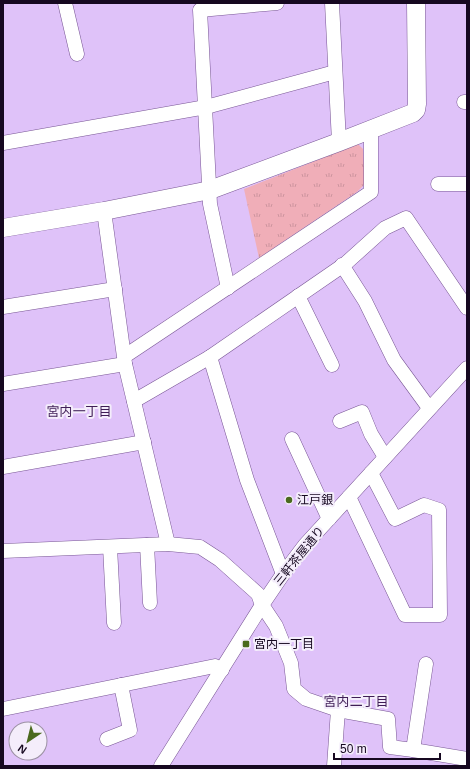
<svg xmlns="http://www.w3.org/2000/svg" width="470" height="769" viewBox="0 0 470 769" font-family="Arial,'Noto Sans JP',sans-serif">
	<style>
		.grass { fill: url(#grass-tufts) }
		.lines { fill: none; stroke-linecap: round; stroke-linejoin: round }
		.minor-casing { stroke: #795795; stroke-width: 15 }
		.tertiary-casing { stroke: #795795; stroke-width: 19 }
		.minor { stroke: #fff; stroke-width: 14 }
		.tertiary { stroke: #fff; stroke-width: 18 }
		.poi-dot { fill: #4a691e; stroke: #f4edfb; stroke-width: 1.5 }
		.labels { text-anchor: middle; stroke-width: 4; stroke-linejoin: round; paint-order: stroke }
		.poi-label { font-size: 12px; fill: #160820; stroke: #f4edfb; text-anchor: start }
		.street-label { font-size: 12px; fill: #160820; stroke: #f4edfb }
		.neighbourhood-label { font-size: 13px; fill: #3f1d56; stroke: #f4edfb }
	</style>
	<defs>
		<pattern id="grass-tufts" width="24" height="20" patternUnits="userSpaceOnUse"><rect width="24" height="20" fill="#f0aeb8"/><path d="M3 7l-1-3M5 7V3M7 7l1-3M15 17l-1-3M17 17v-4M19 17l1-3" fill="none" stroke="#cd949e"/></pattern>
	</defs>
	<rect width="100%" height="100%" fill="#dfc2f9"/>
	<polygon class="grass" points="358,144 363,149 365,184 357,192 259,258 244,189"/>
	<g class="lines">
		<defs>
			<g id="minor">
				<polyline points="65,3 77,54"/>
				<polyline points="332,3 339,142"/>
				<polyline points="464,102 467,102"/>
				<polyline points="3,143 206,107 335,72"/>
				<polyline points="438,184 467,184"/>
				<polyline points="104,211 125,364 168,544"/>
				<polyline points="342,265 365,301 394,360 429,408"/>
				<polyline points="228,288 210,204 200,10 277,3"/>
				<polyline points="298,296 332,365"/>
				<polyline points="3,307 115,289"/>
				<polyline points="125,356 371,192 371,128"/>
				<polyline points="210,357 247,480 283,574"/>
				<polyline points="3,384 125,364"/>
				<polyline points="134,401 210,357 345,264 385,228 406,218 467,308"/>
				<polyline points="340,421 362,412 371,434 385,457"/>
				<polyline points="292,439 329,519"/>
				<polyline points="3,467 144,442"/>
				<polyline points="349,497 405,615 440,615 439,510 424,505 395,519 371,473"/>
				<polyline points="147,545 150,603"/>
				<polyline points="110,547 114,623"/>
				<polyline points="3,551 168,544 200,547 220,560 258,594 262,605 276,626 291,663 294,689 306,699 338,710 388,719 390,747 413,750"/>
				<polyline points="426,664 413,750 467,759"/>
				<polyline points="3,709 215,666 222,670"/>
				<polyline points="107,739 130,730 121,685"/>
				<polyline points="161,766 262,605 283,574 305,545 467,368"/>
				<polyline points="334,766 338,710"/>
			</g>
			<polyline id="tertiary" points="3,228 104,211 210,190 339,142 413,113 416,110 417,104 416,3"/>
		</defs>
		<use href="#minor" class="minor-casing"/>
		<use href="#tertiary" class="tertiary-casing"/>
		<use href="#minor" class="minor"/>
		<use href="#tertiary" class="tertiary"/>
	</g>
	<g class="poi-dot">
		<circle cx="289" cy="500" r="4"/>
		<rect x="242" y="640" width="8" height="8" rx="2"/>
	</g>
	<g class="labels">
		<g class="poi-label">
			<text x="297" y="504">江戸銀</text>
			<text x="254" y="648">宮内一丁目</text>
		</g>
		<g class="street-label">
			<text transform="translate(299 556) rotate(-51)" y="4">三軒茶屋通り</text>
		</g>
		<g class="neighbourhood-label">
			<text x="79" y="416">宮内一丁目</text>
			<text x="356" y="706">宮内二丁目</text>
		</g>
	</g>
	<rect width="470" height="769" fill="none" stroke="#160820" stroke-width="8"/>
	<g transform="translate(28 741) rotate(215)"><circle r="19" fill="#f4edfb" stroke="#9b91a3"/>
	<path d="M0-3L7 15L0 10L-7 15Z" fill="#4a691e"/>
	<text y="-6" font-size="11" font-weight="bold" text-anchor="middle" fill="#160820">N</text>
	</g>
	<path d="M334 753v6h106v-6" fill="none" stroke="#160820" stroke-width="2"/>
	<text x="340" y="753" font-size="12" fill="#160820" stroke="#f4edfb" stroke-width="3" paint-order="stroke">50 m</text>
</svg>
